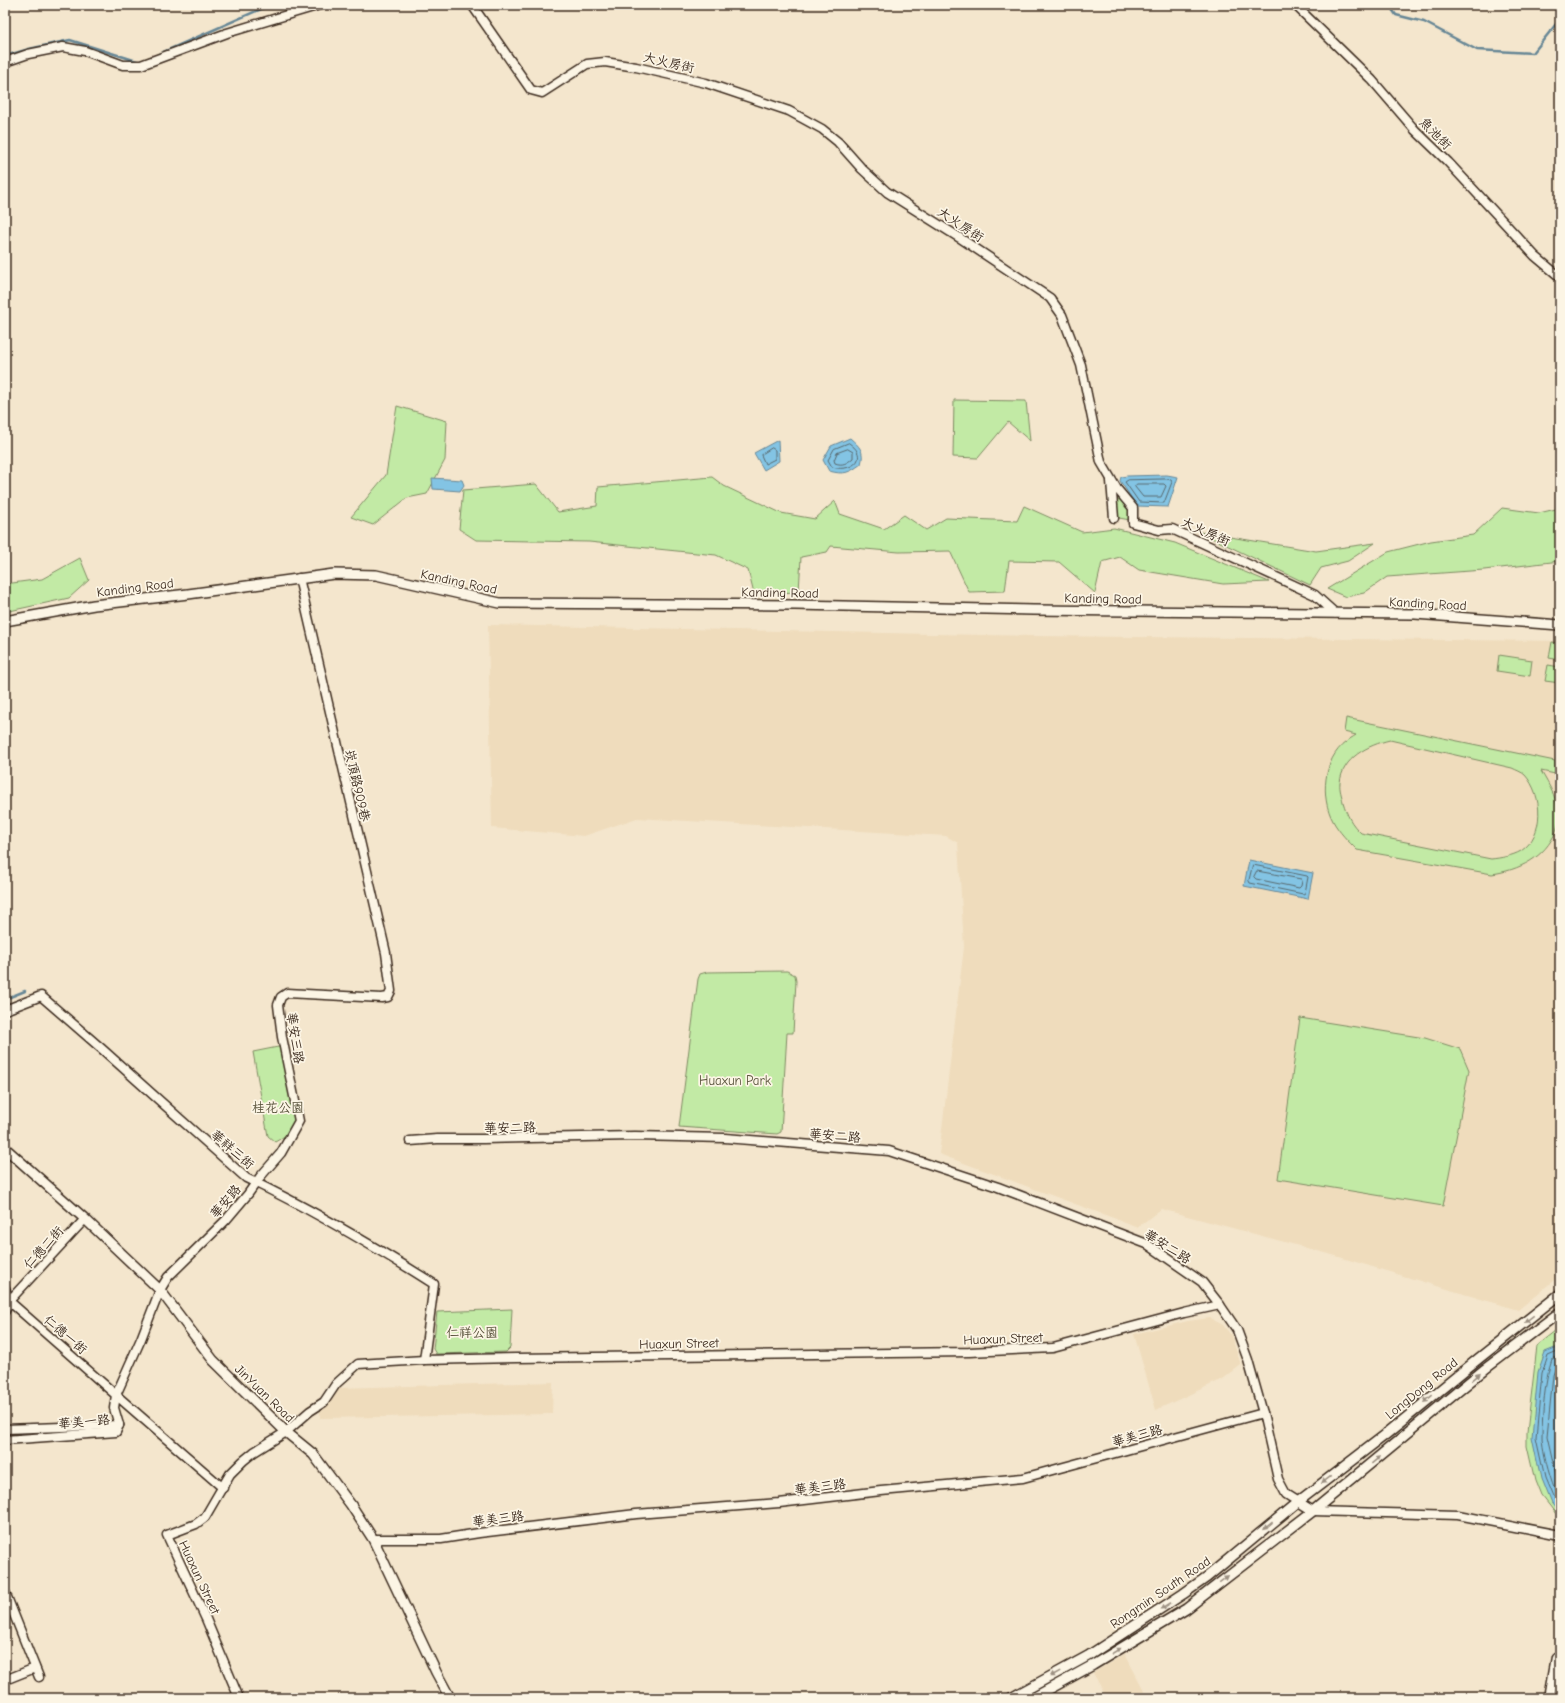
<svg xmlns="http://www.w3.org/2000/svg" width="1565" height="1703" viewBox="0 0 1565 1703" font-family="'Comic Neue','LXGW WenKai TC',sans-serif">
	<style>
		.built { fill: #efdcbc }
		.green { fill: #c2eaa5; stroke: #7e8a62; fill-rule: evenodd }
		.water { fill: #83c4e4; stroke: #668695 }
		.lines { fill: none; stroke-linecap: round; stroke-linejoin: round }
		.shore { stroke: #58686d; stroke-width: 1 }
		.stream { stroke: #668695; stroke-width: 2.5 }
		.minor-casing { stroke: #3b2a1e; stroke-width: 11 }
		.tertiary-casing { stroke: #3b2a1e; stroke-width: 12 }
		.minor { stroke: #fcf5e5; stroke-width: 8 }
		.tertiary { stroke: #fcf5e5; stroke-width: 9 }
		.oneway { fill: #9c9082 }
		.labels { text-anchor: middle; stroke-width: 3.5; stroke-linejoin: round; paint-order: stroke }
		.street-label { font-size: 13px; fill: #3b2a1e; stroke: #fcf5e5 }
		.park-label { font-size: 13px; fill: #565039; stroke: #fcf5e5 }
	</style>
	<rect width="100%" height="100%" fill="#f4e6cd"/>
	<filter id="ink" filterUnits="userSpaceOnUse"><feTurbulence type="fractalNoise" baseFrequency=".025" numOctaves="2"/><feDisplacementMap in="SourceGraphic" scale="8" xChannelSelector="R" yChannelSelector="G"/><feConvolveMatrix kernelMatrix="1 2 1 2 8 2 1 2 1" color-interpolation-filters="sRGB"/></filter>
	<g filter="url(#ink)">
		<g class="built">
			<polygon points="488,625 1030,636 1560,641 1560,1275 1518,1310 1329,1254 1161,1209 1138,1227 939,1154 964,947 958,843 946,836 637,818 584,836 492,828"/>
			<polygon points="1210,1318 1223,1325 1231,1335 1241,1365 1223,1379 1156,1410 1134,1334 1188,1321"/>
			<polygon points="553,1382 552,1414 320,1418 320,1405 337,1388"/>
			<polygon points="1125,1654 1148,1698 1107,1698 1093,1673"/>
		</g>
		<g class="green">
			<polygon points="954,400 1026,401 1030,441 1008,422 978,458 953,457"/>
			<polygon points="397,406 447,421 445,460 427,494 407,498 373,525 351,517 386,475"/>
			<polygon points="712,477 724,486 781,513 815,519 835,501 840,514 884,529 904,515 926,530 946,518 1017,521 1024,506 1082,532 1114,528 1175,543 1269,582 1223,584 1139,570 1120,557 1102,562 1095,593 1059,562 1009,561 1005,591 969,592 950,551 899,552 831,546 827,552 801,557 799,592 754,594 748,570 716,555 589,542 476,540 459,529 463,490 536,484 558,512 597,506 598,487"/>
			<polygon points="1120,498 1131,514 1130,520 1119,518 1115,501"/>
			<polygon points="1502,508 1539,513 1560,508 1560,561 1484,570 1387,577 1364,593 1346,597 1327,589 1388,552 1431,541 1473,535"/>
			<polygon points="1199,532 1316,551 1375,543 1348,561 1321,568 1310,585"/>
			<polygon points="80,558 89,580 69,598 5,612 5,584 42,579"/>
			<polygon points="1552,642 1560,643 1560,660 1549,658"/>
			<polygon points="1499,655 1532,660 1530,676 1497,671"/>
			<polygon points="1548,665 1560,667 1560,683 1545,681"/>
			<path d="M1346 718 1555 761V774L1541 771C1550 787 1559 801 1559 820 1559 823 1557 827 1556 831 1545 858 1519 870 1492 874L1357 850C1348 841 1339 832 1333 821 1320 797 1323 759 1346 742 1349 739 1353 737 1356 735L1344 732ZM1390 740 1512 768C1516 770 1522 772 1525 775 1543 795 1545 835 1521 851 1512 856 1501 858 1491 859L1361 833C1351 824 1347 815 1343 802 1342 796 1339 789 1340 783 1342 758 1368 745 1390 740Z"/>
			<polygon points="787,971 795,975 796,981 793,1033 787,1033 781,1132 777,1134 679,1127 698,979 700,974 707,972"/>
			<polygon points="1300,1018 1425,1038 1460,1049 1469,1070 1443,1206 1278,1179"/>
			<path d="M283 1046 295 1117C294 1129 286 1136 275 1142L268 1136 253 1052Z"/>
			<polygon points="512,1309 510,1348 506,1352 436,1354 433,1349 437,1312"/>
			<polygon points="1560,1328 1560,1527 1557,1526 1559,1519 1541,1496 1535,1481 1527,1446 1527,1432 1537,1346"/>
		</g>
		<g class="water">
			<path d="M850 438C859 446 865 451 861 464 849 473 844 475 829 471L823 460 831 446Z"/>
			<polygon points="778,440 779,461 764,470 754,453"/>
			<polygon points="1167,475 1178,477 1168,507 1137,506 1120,481 1121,477 1127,476"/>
			<polygon points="432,478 462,480 464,485 460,491 433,489"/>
			<polygon points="1249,860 1313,873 1308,899 1244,886"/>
			<polygon points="1560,1346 1560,1515 1551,1504 1541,1479 1532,1437 1538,1372 1545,1352"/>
		</g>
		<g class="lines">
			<g class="shore">
				<path d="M849 443C871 458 851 473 832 467L828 460 834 449Z"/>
				<polygon points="772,448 775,450 775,459 765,464 761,455"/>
				<path d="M848 449 853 452V458C847 463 843 466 835 463L834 460 837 453Z"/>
				<polygon points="1167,479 1171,480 1172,482 1164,503 1139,502 1125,482 1128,480"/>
				<polygon points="1137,484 1164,484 1166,486 1161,497 1143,497 1135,487"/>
				<polygon points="1253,865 1307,876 1308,877 1305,893 1303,894 1250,883 1249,881"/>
				<polygon points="1257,871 1301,879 1302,881 1301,886 1299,888 1256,879 1254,877"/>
				<polyline points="1560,1350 1548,1355 1542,1373 1536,1437 1545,1478 1555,1502 1560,1509"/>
				<path d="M1560 1356 1552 1359C1545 1378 1542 1415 1542 1436 1542 1451 1552 1488 1560 1501"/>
				<polyline points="1560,1362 1557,1364 1553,1375 1547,1436 1556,1475 1560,1486"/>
			</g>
			<g class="stream">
				<polyline points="1389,5 1396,15 1424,22 1477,50 1533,53 1560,19"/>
				<polyline points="159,54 270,5"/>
				<polyline points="5,56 29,49 70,40 140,62"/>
				<polyline points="5,999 25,991"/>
			</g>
			<defs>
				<g id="minor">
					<polyline points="472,5 531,90 542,93 587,64 605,62 636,67 706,83 789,111 822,129 838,142 862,169 887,192 960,238 1050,298 1062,315 1081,365 1101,462 1117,489 1133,508 1133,523 1159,530 1172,529 1315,595 1335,613"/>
					<polyline points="1295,5 1372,80 1415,130 1448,162 1535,256 1560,277"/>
					<polyline points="5,62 28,54 63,47 85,51 123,65 141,65 227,33 320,5"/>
					<polyline points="1111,481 1114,518"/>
					<path d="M5 1010 41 996 102 1049 246 1178C311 1209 374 1246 434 1284L424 1360"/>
					<polyline points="410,1141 437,1139 483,1139 635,1136 725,1138 889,1151 998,1187 1147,1244 1202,1282 1220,1305"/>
					<polyline points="5,1288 9,1301 116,1395 114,1408 119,1425"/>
					<polyline points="5,1311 9,1301 85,1219"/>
					<polyline points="5,1429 119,1425"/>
					<polyline points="5,1440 116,1432 119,1425"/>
					<polyline points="223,1488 116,1395 141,1339 160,1290 168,1277 226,1220 248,1194 260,1177 281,1153 299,1121 282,1037 278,1005 281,997 287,993 382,998 388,997 391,991 386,953 299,578"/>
					<polyline points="373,1539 441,1539 479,1533 636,1514 779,1503 881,1491 1023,1478 1263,1413"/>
					<polyline points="5,1592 39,1677"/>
					<polyline points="5,1680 35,1668"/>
					<polyline points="239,1698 206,1619 167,1535 196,1524 205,1517 230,1474 243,1461 254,1452 286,1432 310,1411 324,1402 336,1384 358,1364 424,1360 516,1358 969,1352 1053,1348 1184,1313 1220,1305 1237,1330 1248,1360 1263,1413 1278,1479 1286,1494 1313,1511 1458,1515 1560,1535"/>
					<polyline points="1549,1698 1556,1659"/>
				</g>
				<g id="tertiary">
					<polyline points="5,621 94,605 188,594 334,574 376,575 500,603 795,605 1033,610 1415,614 1560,625"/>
					<polyline points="5,1148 85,1219 160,1290 213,1360 286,1432 313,1454 351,1505 373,1539 436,1672 450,1698"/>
					<polyline points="1011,1698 1088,1656 1183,1594 1207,1577 1299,1501 1385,1435 1478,1359 1560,1294"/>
					<polyline points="1033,1698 1093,1665 1186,1609 1313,1511 1485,1369 1560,1312"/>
				</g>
			</defs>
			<use href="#minor" class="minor-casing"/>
			<use href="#tertiary" class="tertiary-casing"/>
			<use href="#minor" class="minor"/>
			<use href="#tertiary" class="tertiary"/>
		</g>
		<defs><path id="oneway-solid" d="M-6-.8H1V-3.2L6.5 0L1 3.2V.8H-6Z"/></defs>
		<g class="oneway">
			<use href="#oneway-solid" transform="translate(1529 1319) rotate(142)"/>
			<use href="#oneway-solid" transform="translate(1476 1377) rotate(-40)"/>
			<use href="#oneway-solid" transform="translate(1428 1399) rotate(141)"/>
			<use href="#oneway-solid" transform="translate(1376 1460) rotate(-39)"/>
			<use href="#oneway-solid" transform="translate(1326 1480) rotate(143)"/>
			<use href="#oneway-solid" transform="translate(1268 1526) rotate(140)"/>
			<use href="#oneway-solid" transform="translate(1224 1579) rotate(-37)"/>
			<use href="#oneway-solid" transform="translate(1166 1606) rotate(147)"/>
			<use href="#oneway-solid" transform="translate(1116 1651) rotate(-31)"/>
			<use href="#oneway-solid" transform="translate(1055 1674) rotate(151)"/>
		</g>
	</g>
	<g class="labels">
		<g class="street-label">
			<text transform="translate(669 62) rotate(13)" y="5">大火房街</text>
			<text transform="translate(1436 133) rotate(45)" y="5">魚池街</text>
			<text transform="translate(961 224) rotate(33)" y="5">大火房街</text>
			<text transform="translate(1206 531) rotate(24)" y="5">大火房街</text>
			<text transform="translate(459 581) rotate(12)" y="5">Kanding Road</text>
			<text transform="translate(135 587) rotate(-7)" y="5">Kanding Road</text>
			<text transform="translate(780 592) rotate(1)" y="5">Kanding Road</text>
			<text transform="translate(1103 598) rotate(1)" y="5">Kanding Road</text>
			<text transform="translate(1428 603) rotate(3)" y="5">Kanding Road</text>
			<text transform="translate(358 785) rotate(77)" y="5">崁頂路909巷</text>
			<text transform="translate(296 1038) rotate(81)" y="5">華安三路</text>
			<text transform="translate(510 1127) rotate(-1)" y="5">華安二路</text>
			<text transform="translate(835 1135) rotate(5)" y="5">華安二路</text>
			<text transform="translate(233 1149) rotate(41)" y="5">華祥三街</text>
			<text transform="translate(225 1201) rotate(-49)" y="5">華安路</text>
			<text transform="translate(1168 1246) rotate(32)" y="5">華安二路</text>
			<text transform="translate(43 1247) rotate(-48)" y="5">仁德二街</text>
			<text transform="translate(66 1334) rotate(41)" y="5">仁德一街</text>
			<text transform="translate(1003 1338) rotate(-2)" y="5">Huaxun Street</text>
			<text transform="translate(679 1343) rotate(-1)" y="5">Huaxun Street</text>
			<text transform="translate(1421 1388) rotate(-39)" y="5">LongDong Road</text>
			<text transform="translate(265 1393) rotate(44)" y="5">JinYuan Road</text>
			<text transform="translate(84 1421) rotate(-5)" y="5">華美一路</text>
			<text transform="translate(1137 1435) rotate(-15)" y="5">華美三路</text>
			<text transform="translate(820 1486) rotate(-7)" y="5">華美三路</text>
			<text transform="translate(498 1518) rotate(-7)" y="5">華美三路</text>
			<text transform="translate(200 1577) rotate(65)" y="5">Huaxun Street</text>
			<text transform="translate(1160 1592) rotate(-34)" y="5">Rongmin South Road</text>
		</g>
		<g class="park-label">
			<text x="735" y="1085">Huaxun Park</text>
			<text x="278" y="1112">桂花公園</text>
			<text x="472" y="1337">仁祥公園</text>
		</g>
	</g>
	<rect width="1565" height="1703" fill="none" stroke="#fcf5e5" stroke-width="20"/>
	<rect x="10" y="10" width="1545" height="1683" fill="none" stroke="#3b2a1e" stroke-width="1.5" filter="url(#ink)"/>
</svg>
